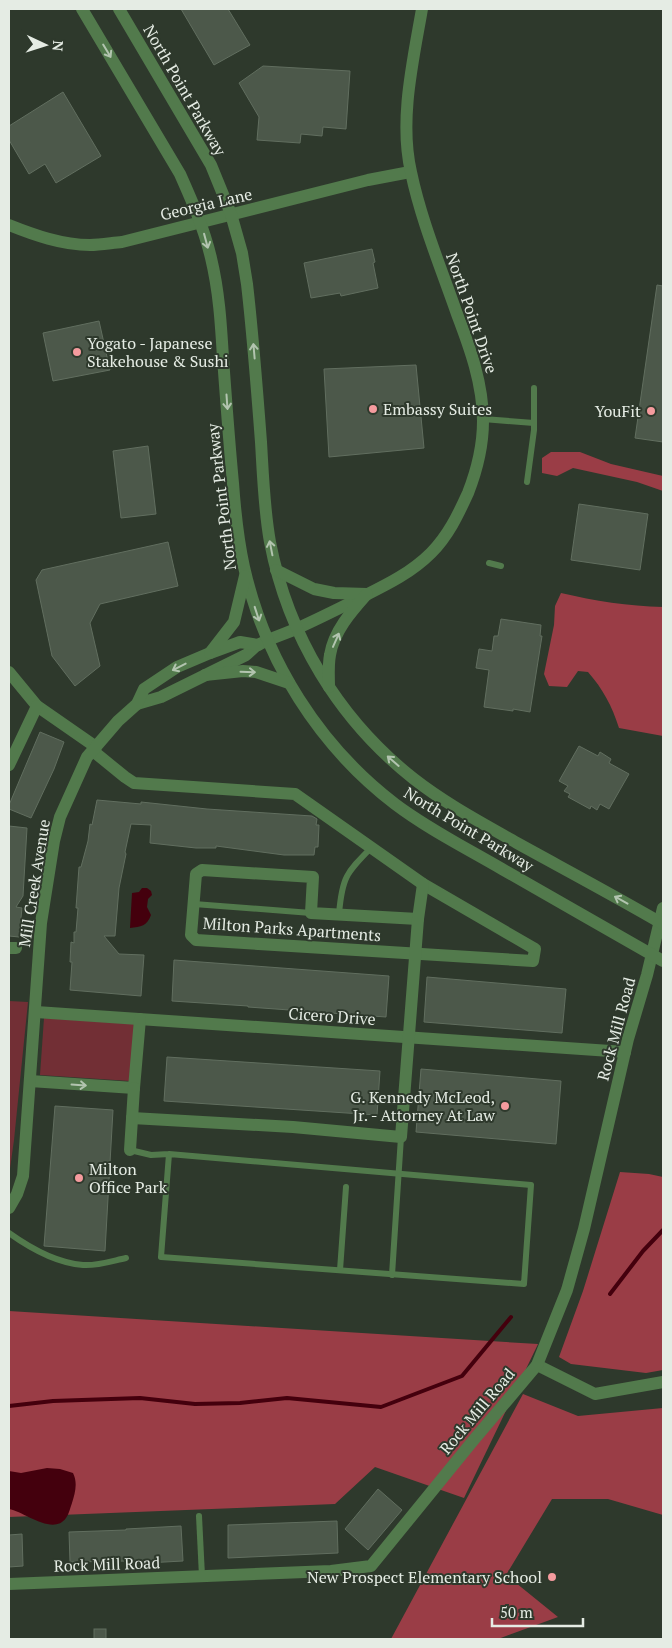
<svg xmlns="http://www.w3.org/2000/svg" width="672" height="1648" viewBox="0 0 672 1648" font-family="'PT Serif',serif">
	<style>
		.green { fill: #722f35 }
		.forest { fill: #9a3d46 }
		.water { fill: #44000d }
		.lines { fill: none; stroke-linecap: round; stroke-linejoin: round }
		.stream { stroke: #44000d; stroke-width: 4 }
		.building { fill: #4c584a; stroke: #616e5f }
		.service { stroke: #527a4c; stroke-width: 6 }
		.minor { stroke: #527a4c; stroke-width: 12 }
		.tertiary { stroke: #527a4c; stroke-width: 12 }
		.oneway { stroke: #b2c4af }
		.poi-dot { fill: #f59b9e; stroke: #2e392c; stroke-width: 2 }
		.labels { text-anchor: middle; stroke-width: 4; stroke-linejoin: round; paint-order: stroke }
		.street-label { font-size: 16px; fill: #e5ece4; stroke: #2e392c }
		.poi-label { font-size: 16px; fill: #e5ece4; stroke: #2e392c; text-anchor: start }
	</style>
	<rect width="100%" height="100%" fill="#2e392c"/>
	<g class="green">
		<polygon points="9,1001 28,1002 14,1140 9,1176"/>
		<polygon points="44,1018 134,1024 130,1081 40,1075"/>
	</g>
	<g class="forest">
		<polygon points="551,452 580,452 611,464 663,476 663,491 637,482 573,468 557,476 542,473 542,458"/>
		<path d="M561 593C595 601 628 606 663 607V736L619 728C612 706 603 689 588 672L578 671 567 687 549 686 544 674 554 625 555 606Z"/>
		<polygon points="620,1172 649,1174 663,1177 663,1370 646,1373 571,1364 559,1357 583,1291"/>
		<polygon points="9,1311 538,1344 464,1498 375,1467 335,1504 9,1517"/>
		<polygon points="523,1394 578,1416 663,1408 663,1515 608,1499 552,1499 506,1575 558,1617 498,1639 391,1639"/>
	</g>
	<g class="water">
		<path d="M142 888H147L151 891 152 895 148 899 147 907 151 915C147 926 141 927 130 928L132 893 139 892Z"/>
		<path d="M47 1468 60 1469 73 1473C78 1483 75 1493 72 1503 70 1508 69 1514 66 1518 53 1536 25 1512 9 1509V1471L21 1473Z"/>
	</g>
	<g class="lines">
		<g class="stream">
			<polyline points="610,1294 643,1251 663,1230"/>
			<polyline points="9,1406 53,1401 140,1398 195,1404 240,1403 287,1398 381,1407 462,1376 511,1317"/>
		</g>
	</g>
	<g class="building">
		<polygon points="181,9 228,9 250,45 214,65"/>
		<polygon points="263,66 350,71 346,129 323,127 322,136 301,134 300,143 257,140 259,117 239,83"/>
		<polygon points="63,92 101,156 56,183 45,164 29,174 9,140 9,126"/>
		<polygon points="372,249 375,262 373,263 378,288 341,296 340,293 311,298 304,263"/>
		<polygon points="657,285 663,286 663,442 635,438"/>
		<polygon points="99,321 110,370 53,381 43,333"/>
		<polygon points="416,365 424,448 329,457 324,369"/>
		<polygon points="148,446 156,514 121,518 113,451"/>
		<polygon points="579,504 648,514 640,570 571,560"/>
		<polygon points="168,542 178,586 100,604 90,623 100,666 75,686 52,656 36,580 42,570"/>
		<polygon points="501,619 541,625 540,636 542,636 530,712 513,709 513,711 484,707 489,670 476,668 479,649 492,651 494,636 498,636"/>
		<polygon points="40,732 64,742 54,769 31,818 9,809 9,805"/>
		<polygon points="579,746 598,756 600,752 611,759 609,763 629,774 609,809 600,804 597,810 591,806 590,809 568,797 570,794 564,791 568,786 559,781"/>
		<polygon points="97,800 141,804 141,802 207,809 312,816 317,819 316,825 319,825 318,847 315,847 314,855 284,855 216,846 216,848 196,848 150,843 151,825 131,824 125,852 126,854 119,888 115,936 104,936 119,954 144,955 141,996 70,990 72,962 70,962 71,942 74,943 74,932 76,932 78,908 76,908 79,867 81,867 88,841 90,824 92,825"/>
		<polygon points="9,826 27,828 23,896 16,907 22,908 19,937 9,936"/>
		<polygon points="174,960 389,976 386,1017 248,1007 248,1006 172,1001"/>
		<polygon points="427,977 566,989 562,1033 424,1022"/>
		<polygon points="167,1057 380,1071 377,1115 164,1101"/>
		<polygon points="421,1069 561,1081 556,1144 416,1132"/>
		<polygon points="55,1106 113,1110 105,1251 44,1246"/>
		<polygon points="378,1489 402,1510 368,1550 345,1529"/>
		<polygon points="337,1521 338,1553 228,1558 228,1525"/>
		<polygon points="181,1526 183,1561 128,1564 128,1561 70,1562 69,1532 126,1530 126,1529"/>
		<polygon points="22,1534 23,1566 9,1567 9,1535"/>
		<rect x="94" y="1629" width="12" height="10"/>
	</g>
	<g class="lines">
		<g class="service">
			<polyline points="483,419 534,423"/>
			<polyline points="527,482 534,430 534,388"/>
			<polyline points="489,563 501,566"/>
			<polyline points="194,904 311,913"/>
			<path d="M339 914C342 878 346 873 371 848"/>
			<polyline points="130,1150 151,1155 169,1154 531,1185 524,1284 161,1257 169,1154"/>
			<path d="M9 1233C30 1248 56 1263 83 1265 97 1266 112 1261 126 1258"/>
			<polyline points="340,1270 346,1187"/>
			<polyline points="392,1275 401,1137"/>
			<polyline points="199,1516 202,1576"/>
		</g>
		<g class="minor">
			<path d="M9 225C34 235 62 245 90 245 100 245 111 243 122 242L368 180 410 172"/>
			<polyline points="9,672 37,706 96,747"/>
			<path d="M137 704 161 697 246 655C250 652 254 647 258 645 270 638 285 634 298 628 318 619 338 609 358 599 384 586 410 574 431 553 448 536 458 515 468 493 477 470 483 445 483 421 483 384 470 348 457 314 441 268 421 220 411 172 399 120 413 61 422 9"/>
			<polyline points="93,751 125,777 134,783 295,794 423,884 535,949 533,961 196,940 191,935 196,874 202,870 313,877 311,913 418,919"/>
			<polyline points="9,765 37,706"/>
			<polyline points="9,948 16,948"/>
			<polyline points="36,1012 625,1052"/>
			<polyline points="30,1081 134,1088 140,1019"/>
			<polyline points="132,1118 293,1127 401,1137 418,919 423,884"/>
			<polyline points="130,1150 134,1088"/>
			<polyline points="9,1208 17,1194 23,1176 41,923 54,841 60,817 87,757 118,721 137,704 144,689 177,667 210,653 240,642 258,645"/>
			<polyline points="537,1365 595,1394 663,1382"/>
			<polyline points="9,1584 331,1571 371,1566 472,1442 537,1365 567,1290 584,1229 628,1039 647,975 663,908"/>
		</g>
		<g class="tertiary">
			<path d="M82 9 180 174C192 201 204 228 211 258 219 291 221 324 223 358 226 399 229 441 233 483 235 511 238 540 244 567 265 660 319 746 395 804 428 829 466 848 502 869 556 900 609 930 663 961"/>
			<path d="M119 9 211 165 231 214 242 253 247 284C253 336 257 389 261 442 263 475 264 509 270 542 288 636 339 720 414 779 446 804 482 823 517 843 566 870 615 896 663 924"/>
			<polyline points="276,570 314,589 334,593 367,594"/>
			<polyline points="210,653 234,622 245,576"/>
			<polyline points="205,675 243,671 256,672 289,683"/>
			<path d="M329 687C329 677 328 665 330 655 334 631 351 612 367 594"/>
		</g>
	</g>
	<defs><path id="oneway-shaft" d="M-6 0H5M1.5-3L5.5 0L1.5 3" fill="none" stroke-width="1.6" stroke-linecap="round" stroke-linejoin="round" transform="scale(1.25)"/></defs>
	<g class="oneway">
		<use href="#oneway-shaft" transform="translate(107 51) rotate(59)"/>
		<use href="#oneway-shaft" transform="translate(206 241) rotate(75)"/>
		<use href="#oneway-shaft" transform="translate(254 351) rotate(-95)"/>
		<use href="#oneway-shaft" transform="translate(227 402) rotate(86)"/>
		<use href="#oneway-shaft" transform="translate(271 548) rotate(-101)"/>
		<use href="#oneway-shaft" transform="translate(257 614) rotate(72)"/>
		<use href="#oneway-shaft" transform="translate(336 640) rotate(-66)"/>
		<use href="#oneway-shaft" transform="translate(179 667) rotate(153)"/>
		<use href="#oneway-shaft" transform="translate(248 672) rotate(2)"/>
		<use href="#oneway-shaft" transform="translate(393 761) rotate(-139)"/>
		<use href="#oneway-shaft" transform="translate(621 900) rotate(-151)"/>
		<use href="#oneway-shaft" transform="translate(79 1085) rotate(4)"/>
	</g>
	<g class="poi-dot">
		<circle cx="77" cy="352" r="5"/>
		<circle cx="373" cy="409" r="5"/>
		<circle cx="651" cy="411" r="5"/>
		<circle cx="505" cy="1106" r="5"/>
		<circle cx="79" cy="1178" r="5"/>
		<circle cx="552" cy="1577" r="5"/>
	</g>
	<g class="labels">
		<g class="street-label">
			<text transform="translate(185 90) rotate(60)" y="6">North Point Parkway</text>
			<text transform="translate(206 204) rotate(-13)" y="6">Georgia Lane</text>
			<text transform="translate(472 313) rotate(71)" y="6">North Point Drive</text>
			<text transform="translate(221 497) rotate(-97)" y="6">North Point Parkway</text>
			<text transform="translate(469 829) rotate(31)" y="6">North Point Parkway</text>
			<text transform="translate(34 883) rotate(-81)" y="6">Mill Creek Avenue</text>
			<text transform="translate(292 929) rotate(4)" y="6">Milton Parks Apartments</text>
			<text transform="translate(332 1016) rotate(4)" y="6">Cicero Drive</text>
			<text transform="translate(616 1029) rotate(-75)" y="6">Rock Mill Road</text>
			<text transform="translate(477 1411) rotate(-50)" y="6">Rock Mill Road</text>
			<text transform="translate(107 1564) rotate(-2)" y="6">Rock Mill Road</text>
		</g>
		<g class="poi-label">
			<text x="87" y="349">Yogato - Japanese<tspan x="87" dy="18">Stakehouse &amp; Sushi</tspan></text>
			<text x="383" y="415">Embassy Suites</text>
			<text x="641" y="417" text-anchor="end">YouFit</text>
			<text x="495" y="1103" text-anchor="end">G. Kennedy McLeod,<tspan x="495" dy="18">Jr. - Attorney At Law</tspan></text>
			<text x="89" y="1175">Milton<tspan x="89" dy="18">Office Park</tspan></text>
			<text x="542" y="1583" text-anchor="end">New Prospect Elementary School</text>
		</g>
	</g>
	<rect width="672" height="1648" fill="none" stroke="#e5ece4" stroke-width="20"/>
	<g transform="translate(45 45) rotate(94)" stroke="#2e392c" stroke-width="4" paint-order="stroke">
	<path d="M0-4L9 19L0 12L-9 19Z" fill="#e5ece4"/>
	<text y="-8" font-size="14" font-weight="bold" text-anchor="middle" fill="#e5ece4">N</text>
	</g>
	<path d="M492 1618v8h91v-8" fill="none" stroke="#e5ece4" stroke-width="2.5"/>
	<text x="500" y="1618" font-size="15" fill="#e5ece4" stroke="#2e392c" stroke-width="4" paint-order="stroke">50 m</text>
</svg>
